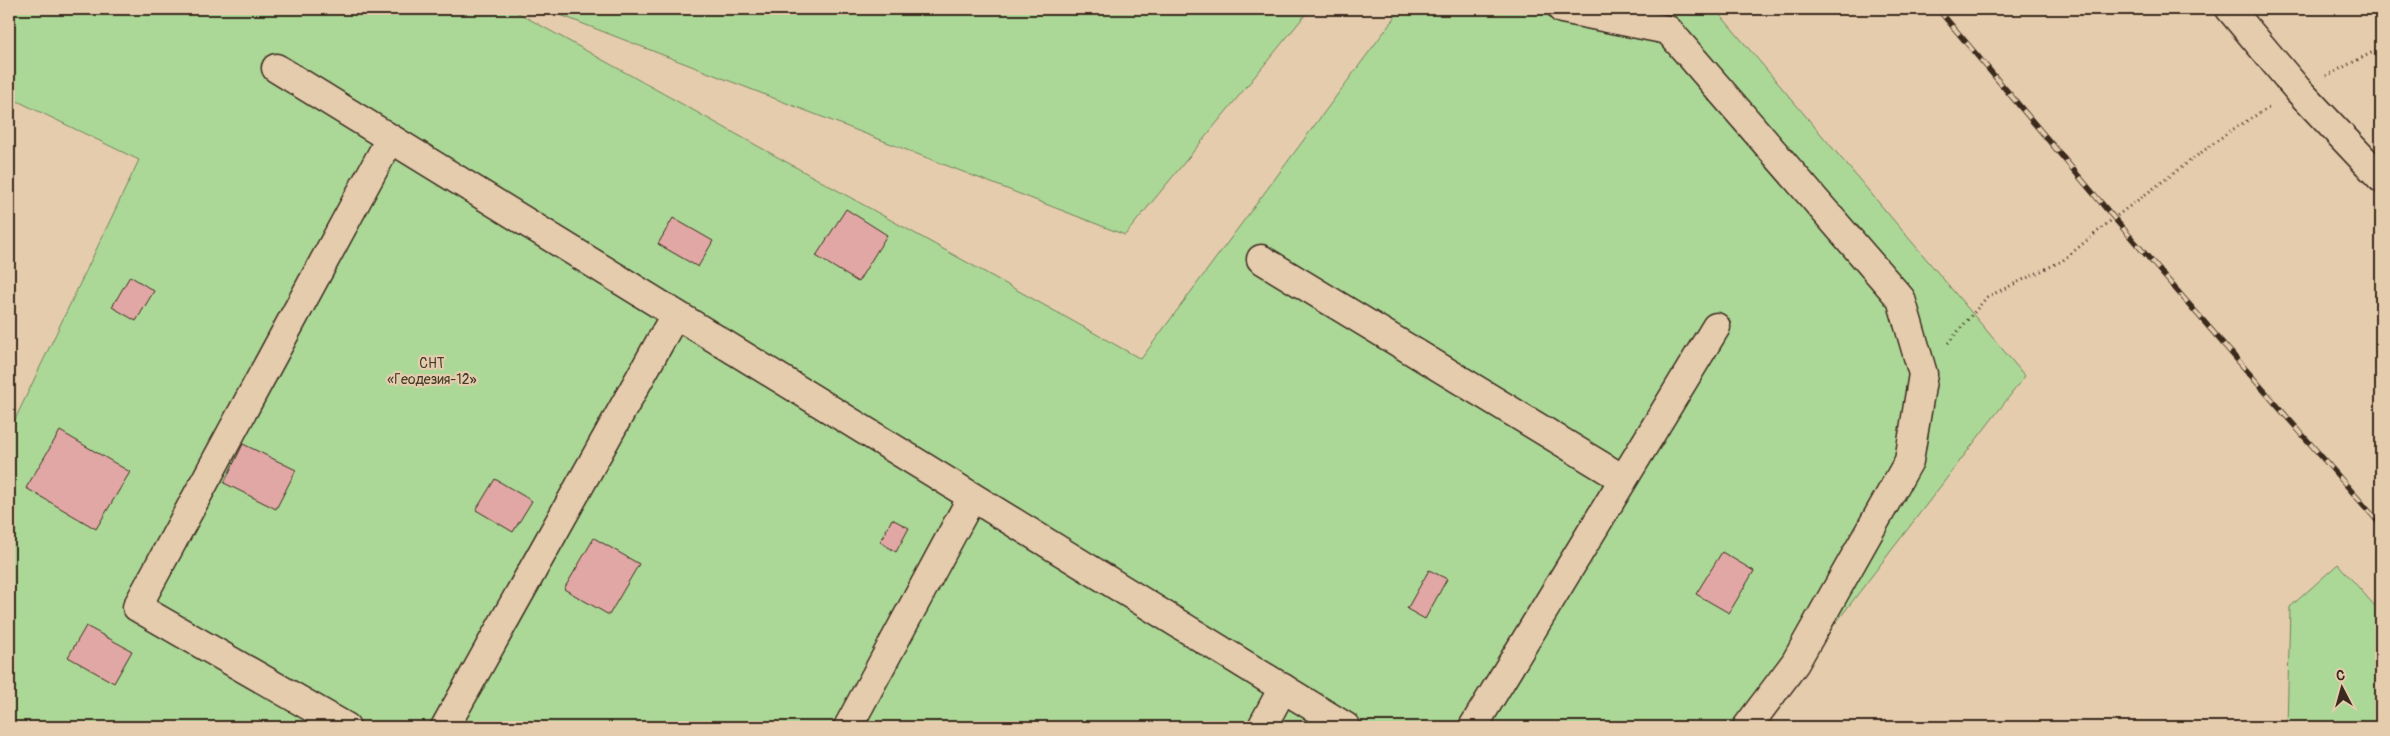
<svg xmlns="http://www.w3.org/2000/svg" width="2390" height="736" viewBox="0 0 2390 736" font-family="Pangolin,sans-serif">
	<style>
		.green { fill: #abd897; stroke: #73815a }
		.building { fill: #e1a7a5; stroke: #3b2a1e }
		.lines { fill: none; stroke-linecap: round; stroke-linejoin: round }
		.minor-casing { stroke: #3b2a1e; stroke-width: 31 }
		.path { stroke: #3b2a1e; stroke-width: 3; stroke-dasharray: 1 4; stroke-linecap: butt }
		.minor { stroke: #e4ccad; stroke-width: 28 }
		.rail-casing { stroke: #3b2a1e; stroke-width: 5.5 }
		.rail { stroke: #e4ccad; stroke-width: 4; stroke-dasharray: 11; stroke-linecap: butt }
		.labels { text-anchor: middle; stroke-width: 4.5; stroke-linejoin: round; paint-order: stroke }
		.park-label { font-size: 14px; fill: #463b2a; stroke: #e4ccad }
	</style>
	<rect width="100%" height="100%" fill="#e4ccad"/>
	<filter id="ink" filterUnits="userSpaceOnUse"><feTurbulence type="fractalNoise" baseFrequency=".02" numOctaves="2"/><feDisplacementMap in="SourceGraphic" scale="10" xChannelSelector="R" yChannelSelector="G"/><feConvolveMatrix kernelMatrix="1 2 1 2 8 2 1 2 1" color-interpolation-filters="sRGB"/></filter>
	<g filter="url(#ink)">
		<g class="green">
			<polygon points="9,9 511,9 1141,359 1401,9 1710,9 1717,11 2025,376 1756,727 9,727 9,432 139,160 9,97"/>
			<polygon points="545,9 1310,9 1125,235"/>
			<polygon points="2338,564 2381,613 2381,727 2287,727 2290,607"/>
		</g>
		<g class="building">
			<polygon points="846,209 887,235 858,282 816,256"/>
			<polygon points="673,218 713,241 698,267 658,244"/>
			<polygon points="130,276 154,291 136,321 112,307"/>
			<polygon points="60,431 130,472 96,529 26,488"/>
			<polygon points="243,444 296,470 276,509 224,483"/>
			<polygon points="495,479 532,501 513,532 476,510"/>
			<polygon points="892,519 909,528 896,552 880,542"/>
			<polygon points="594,538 639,564 609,615 564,589"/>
			<polygon points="1722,552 1754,571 1729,613 1696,594"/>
			<polygon points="1429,570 1447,579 1425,619 1407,609"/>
			<polygon points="86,626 132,651 114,683 68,657"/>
		</g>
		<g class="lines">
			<defs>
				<g id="minor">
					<polyline points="1562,9 1668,30 1901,299 1923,374 1909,461 1795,663 1747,727"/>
					<polyline points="2230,9 2298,90 2381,178"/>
					<polyline points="276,68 1346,727"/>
					<polyline points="1261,259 1623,479"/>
					<polyline points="346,727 137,607 390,139"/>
					<polyline points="445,727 675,315"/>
					<polyline points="848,727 972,497"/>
					<polyline points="1262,727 1283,688"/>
					<polyline points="1473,727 1716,327"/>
				</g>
			</defs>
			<use href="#minor" class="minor-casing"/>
			<g class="path">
				<polyline points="2326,76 2381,48"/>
				<polyline points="1948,343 1987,297 2062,261 2114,218 2230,131 2270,107"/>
			</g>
			<use href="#minor" class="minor"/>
			<defs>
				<polyline id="rail" points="1938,9 2114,218 2381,525"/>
			</defs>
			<use href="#rail" class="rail-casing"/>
			<use href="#rail" class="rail"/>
		</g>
	</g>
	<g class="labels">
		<g class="park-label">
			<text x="432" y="368">СНТ<tspan x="432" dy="16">«Геодезия-12»</tspan></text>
		</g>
	</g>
	<rect width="2390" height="736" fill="none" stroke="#e4ccad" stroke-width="30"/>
	<rect x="15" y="15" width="2360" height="706" fill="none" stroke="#3b2a1e" stroke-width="2" filter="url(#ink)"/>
	<g transform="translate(2342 688) rotate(354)" stroke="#e4ccad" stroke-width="4" paint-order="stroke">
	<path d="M0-4L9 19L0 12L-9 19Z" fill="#3b2a1e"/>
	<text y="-8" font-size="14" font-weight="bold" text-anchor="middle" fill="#3b2a1e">С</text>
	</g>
</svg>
